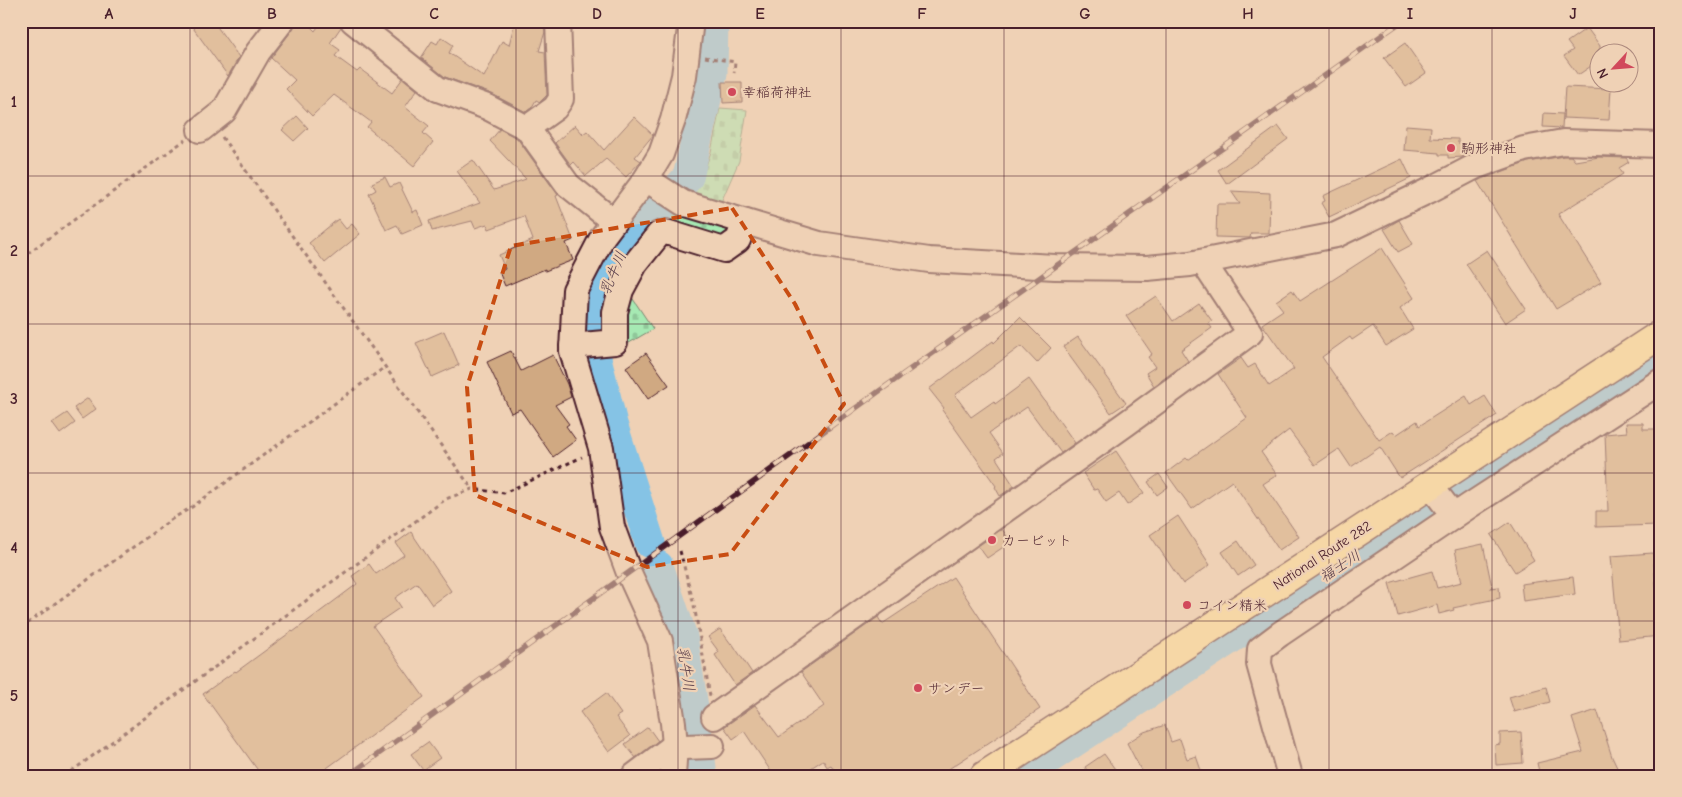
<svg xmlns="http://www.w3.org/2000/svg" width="1682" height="797" viewBox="0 0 1682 797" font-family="'Comic Neue','Klee One',sans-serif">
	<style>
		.cemetery { fill: url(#cemetery-stones); stroke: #78846f }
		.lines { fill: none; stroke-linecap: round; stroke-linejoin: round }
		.river { stroke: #85c3e5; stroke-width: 31 }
		.building { fill: #d0a982; stroke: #4a1f2b }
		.minor-casing { stroke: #4a1f2b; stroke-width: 28 }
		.highway-casing { stroke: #4a1f2b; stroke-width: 31 }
		.path { stroke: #4a1f2b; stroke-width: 3; stroke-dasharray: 4 4; stroke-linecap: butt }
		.minor { stroke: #efd1b5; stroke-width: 24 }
		.highway { stroke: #fedd96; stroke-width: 28 }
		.rail-casing { stroke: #4a1f2b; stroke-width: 5.5 }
		.rail { stroke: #efd1b5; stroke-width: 4; stroke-dasharray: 11; stroke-linecap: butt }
		.marked { fill: none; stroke: #c84d12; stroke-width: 4; stroke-dasharray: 10 6; stroke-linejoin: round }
		.grid { fill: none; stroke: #4a1f2b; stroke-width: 1; stroke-opacity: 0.55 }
		.poi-dot { fill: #d1495b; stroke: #efd1b5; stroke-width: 2 }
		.labels { text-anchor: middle; stroke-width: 4.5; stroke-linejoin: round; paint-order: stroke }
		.poi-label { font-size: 14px; fill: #4a1f2b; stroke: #efd1b5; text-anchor: start }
		.street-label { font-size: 14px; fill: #4a1f2b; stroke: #efd1b5 }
		.water-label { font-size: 15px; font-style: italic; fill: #533847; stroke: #efd1b5 }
		.neatline { fill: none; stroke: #4a1f2b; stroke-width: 2 }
		.grid-label { font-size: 16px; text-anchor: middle; font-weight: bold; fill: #4a1f2b }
	</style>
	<defs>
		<pattern id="cemetery-stones" width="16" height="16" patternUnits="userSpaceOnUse" patternTransform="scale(1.25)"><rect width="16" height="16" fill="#a6e9b3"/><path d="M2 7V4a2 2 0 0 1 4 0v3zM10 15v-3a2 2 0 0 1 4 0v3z" fill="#90c79a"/></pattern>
	</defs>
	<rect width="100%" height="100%" fill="#efd1b5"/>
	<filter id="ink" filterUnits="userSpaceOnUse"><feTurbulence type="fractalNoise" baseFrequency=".02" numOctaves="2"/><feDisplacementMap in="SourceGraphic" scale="10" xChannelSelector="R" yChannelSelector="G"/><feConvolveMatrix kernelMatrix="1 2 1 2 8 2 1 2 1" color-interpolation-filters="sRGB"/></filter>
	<g filter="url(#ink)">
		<g class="cemetery">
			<polygon points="720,108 747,110 739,161 718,209 686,198 703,174 711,152"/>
			<polygon points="679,207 738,227 735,241 695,237 669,218"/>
			<polygon points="631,296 653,329 629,343 616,334"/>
		</g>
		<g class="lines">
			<g class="river">
				<polyline points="650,543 612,424 595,354 595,316 624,247 688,177 712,73 713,21"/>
				<polyline points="658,566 682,637 695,720 702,776"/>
				<polyline points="1022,776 1363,551 1661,362"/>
			</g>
		</g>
		<g class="building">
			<polygon points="188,21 213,21 239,57 228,76"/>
			<polygon points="296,21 305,21 315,31 322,21 340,21 341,27 330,43 340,50 335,56 357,72 360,69 392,93 403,78 417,90 405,107 429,126 423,133 433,142 414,166 367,127 371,122 334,95 312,116 286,89 295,80 271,58 293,29"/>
			<polygon points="515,21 544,21 545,32 539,51 545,52 547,95 540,102 536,100 532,107 526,112 492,94 445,77 421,58 432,41 437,44 441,37 453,45 449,53 484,77 502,41 509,45"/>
			<polygon points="1587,28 1600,46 1600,60 1578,75 1564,56 1573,50 1567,42"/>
			<polygon points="1405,43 1426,73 1406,87 1384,58"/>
			<polygon points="722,82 742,82 742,102 723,103"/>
			<polygon points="1565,87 1611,89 1609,120 1563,118"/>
			<polygon points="1544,113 1563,114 1562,128 1543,127"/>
			<polygon points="297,116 308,128 294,141 282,130"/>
			<polygon points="634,117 653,135 635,157 641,161 626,177 606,159 586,176 574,162 571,165 555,143 575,125 583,134 587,131 604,150"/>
			<polygon points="1406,125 1431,127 1430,138 1458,139 1458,143 1463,143 1463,157 1448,158 1448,155 1439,155 1439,153 1404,150"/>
			<polygon points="1278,126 1288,139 1227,184 1218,170"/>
			<polygon points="500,129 517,138 558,195 556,196 573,240 566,243 573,260 545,271 545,269 505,286 499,272 505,269 499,255 533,240 524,216 489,229 487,224 475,228 472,221 432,231 429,221 480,203 457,171 473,160 494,190 526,179 490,141"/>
			<polygon points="1564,156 1571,156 1575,161 1599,157 1626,158 1629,162 1619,168 1623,174 1558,214 1601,282 1556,309 1477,181 1528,162"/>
			<polygon points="1402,159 1411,178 1329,217 1321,203 1325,201 1323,196"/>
			<polygon points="385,177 390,187 399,183 413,212 417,210 423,225 402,234 397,225 386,230 369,194 376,190 372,183"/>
			<polygon points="1231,191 1270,193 1269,233 1251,233 1250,238 1216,237 1217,204 1240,204"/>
			<polygon points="338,219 346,229 352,224 360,234 325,263 309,243"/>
			<polygon points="1399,220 1413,244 1398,252 1384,229"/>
			<polygon points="1382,248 1414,298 1400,308 1413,329 1386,346 1373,326 1352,340 1350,337 1322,357 1379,440 1393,431 1396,435 1417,421 1419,426 1466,396 1471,405 1485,396 1497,415 1400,478 1380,447 1351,467 1339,449 1315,465 1289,430 1261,452 1277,475 1263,484 1299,537 1279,550 1232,481 1192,509 1166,473 1186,458 1188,460 1247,418 1218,374 1241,358 1248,368 1255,364 1269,386 1294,369 1262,324 1283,310 1276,301 1292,290 1300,301"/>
			<polygon points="1487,250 1526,309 1505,323 1466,264"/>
			<polygon points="1156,296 1173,321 1199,303 1212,321 1208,323 1212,328 1181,350 1188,361 1154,386 1146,373 1155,367 1148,357 1152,354 1126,316"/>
			<polygon points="1020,317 1051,348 1037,363 1021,346 955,395 971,417 994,401 995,404 1029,379 1075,443 1061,453 1027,407 989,433 1003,453 996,458 1014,486 1000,496 995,487 996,486 942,410 944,408 929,389 993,341 994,343"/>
			<polygon points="444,331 459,365 432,377 416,343"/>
			<polygon points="1078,337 1126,403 1111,413 1063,347"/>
			<polygon points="511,351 521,371 553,355 567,384 571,397 555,405 569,424 566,426 576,440 553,457 520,409 511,413 487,362"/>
			<polygon points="646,353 669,385 648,399 626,367"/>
			<polygon points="88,398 96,409 82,419 74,408"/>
			<polygon points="67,413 75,423 60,434 52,423"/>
			<polygon points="1626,423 1643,423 1643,429 1661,429 1661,484 1657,484 1659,525 1596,527 1596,511 1608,511 1605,434 1627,432"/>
			<polygon points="1116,451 1144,493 1127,505 1119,493 1106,502 1097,489 1094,490 1083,473"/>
			<polygon points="1159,474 1168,487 1157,495 1148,482"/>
			<polygon points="1178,516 1210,565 1183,584 1150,535"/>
			<polygon points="1510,522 1534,560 1515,572 1491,535"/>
			<polygon points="1002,529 1011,542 987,558 978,546"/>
			<polygon points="411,532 451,591 432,605 417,583 395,598 401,607 373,626 424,697 316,776 262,776 203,694 235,671 236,672 292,631 293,632 357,584 352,576 369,564 376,574 404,555 396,543"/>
			<polygon points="1238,541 1254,565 1238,576 1222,552"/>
			<polygon points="1483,544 1492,587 1490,588 1499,587 1500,598 1453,608 1454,610 1439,614 1437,605 1398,616 1389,583 1432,571 1437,588 1462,582 1455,550"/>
			<polygon points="1653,553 1661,636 1619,640 1611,556"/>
			<polygon points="953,577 1040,709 938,776 838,776 831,765 827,767 823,760 799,776 774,776 744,731 733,739 724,727 755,705 779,737 824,706 801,672 878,617 882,624"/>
			<polygon points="1573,577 1575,594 1523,601 1521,584"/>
			<polygon points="720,629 731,644 732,643 752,673 735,685 715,655 719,652 708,637"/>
			<polygon points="1546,687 1550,702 1514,712 1509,697"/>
			<polygon points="606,693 621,714 616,717 630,736 609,752 580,712"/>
			<polygon points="1597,710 1612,757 1621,776 1540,776 1537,763 1583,752 1572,718"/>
			<polygon points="1165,725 1171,742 1180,739 1187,759 1196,756 1203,776 1144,776 1127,743 1144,732"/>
			<polygon points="648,727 658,741 636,758 625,744"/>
			<polygon points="1521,732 1523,763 1496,765 1495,745 1500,744 1500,733"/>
			<polygon points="428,742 440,758 423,770 411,754"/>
			<polygon points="1104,754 1120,776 1091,776 1085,767"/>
		</g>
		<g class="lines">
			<defs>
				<g id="minor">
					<polyline points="353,21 438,89 487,107 527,128 568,185 613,221"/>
					<polyline points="527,128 555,108 561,99 558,21"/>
					<polyline points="200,130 224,111 258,52 282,21"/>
					<polyline points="646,179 683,203 819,244 929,260 1055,267 1147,268 1190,264 1336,235 1428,191 1474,167 1524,149 1563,142 1661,145"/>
					<polyline points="572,346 615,342 615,312 621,290 635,264 659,234 666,232 724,250 738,240 745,222"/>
					<polyline points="1430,485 1454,516"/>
					<polyline points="714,717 1127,423 1250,333 1203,262"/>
					<polyline points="634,776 675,745 684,747 712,746"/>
					<polyline points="673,776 675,745 673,723 660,641 629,573 612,527 601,448 572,351 575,290 603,236 646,179 661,154 673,120 684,76 691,21"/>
					<polyline points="1290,776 1259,664 1260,649 1280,634 1469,506 1661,381"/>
				</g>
				<polyline id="highway" points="984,776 1661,334"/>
			</defs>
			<use href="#minor" class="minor-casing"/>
			<use href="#highway" class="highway-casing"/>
			<g class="path">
				<polyline points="705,57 735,62 734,73"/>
				<polyline points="222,137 472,489"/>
				<polyline points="21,258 185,140"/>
				<polyline points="680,551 694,605 710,696"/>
				<polyline points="21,628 172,519 192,507 385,367"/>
				<polyline points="65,776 446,499 472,489 504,493 582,457"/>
			</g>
			<use href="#minor" class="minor"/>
			<use href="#highway" class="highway"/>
			<defs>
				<polyline id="rail" points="348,776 878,392 1402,21"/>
			</defs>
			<use href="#rail" class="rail-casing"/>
			<use href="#rail" class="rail"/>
		</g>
	</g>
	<path d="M0 0H1682V797H0ZM732 208 795 304 844 404 730 554 647 567 475 495 467 387 511 246Z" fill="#efd1b5" fill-opacity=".55" fill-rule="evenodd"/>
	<path class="marked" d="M732 208 795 304 844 404 730 554 647 567 475 495 467 387 511 246Z"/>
	<path class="grid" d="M190 21V776M353 21V776M516 21V776M678 21V776M841 21V776M1004 21V776M1166 21V776M1329 21V776M1492 21V776M21 176H1661M21 324H1661M21 473H1661M21 621H1661"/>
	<g class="poi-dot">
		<circle cx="732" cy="92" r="5"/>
		<circle cx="1451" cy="148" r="5"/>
		<circle cx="992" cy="540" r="5"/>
		<circle cx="1187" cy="605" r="5"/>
		<circle cx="918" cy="688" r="5"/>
	</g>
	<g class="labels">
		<g class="poi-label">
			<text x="742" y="97">幸稲荷神社</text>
			<text x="1461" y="153">駒形神社</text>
			<text x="1002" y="545">カービット</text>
			<text x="1197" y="610">コイン精米</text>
			<text x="928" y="693">サンデー</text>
		</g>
		<g class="street-label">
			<text transform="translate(1322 555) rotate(-33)" y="5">National Route 282</text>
		</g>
		<g class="water-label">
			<text transform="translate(613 273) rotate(-67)" y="5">乳牛川</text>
			<text transform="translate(1340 566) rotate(-33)" y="5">福士川</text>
			<text transform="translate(686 669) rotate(81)" y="5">乳牛川</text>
		</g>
	</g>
	<rect width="1682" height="797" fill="none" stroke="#efd1b5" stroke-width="55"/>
	<g transform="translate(1614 68) rotate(244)"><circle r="24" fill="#efd1b5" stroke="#ad8a7e"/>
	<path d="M0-4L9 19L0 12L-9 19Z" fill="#d1495b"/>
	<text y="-8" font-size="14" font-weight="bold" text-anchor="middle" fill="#4a1f2b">N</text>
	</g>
	<rect x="28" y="28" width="1626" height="742" class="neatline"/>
	<g class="grid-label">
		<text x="109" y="19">A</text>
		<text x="272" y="19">B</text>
		<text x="434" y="19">C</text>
		<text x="597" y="19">D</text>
		<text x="760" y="19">E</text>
		<text x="922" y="19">F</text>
		<text x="1085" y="19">G</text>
		<text x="1248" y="19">H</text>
		<text x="1410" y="19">I</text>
		<text x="1573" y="19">J</text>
		<text x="14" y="107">1</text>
		<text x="14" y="256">2</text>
		<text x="14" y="404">3</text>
		<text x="14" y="553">4</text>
		<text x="14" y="701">5</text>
	</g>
</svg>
